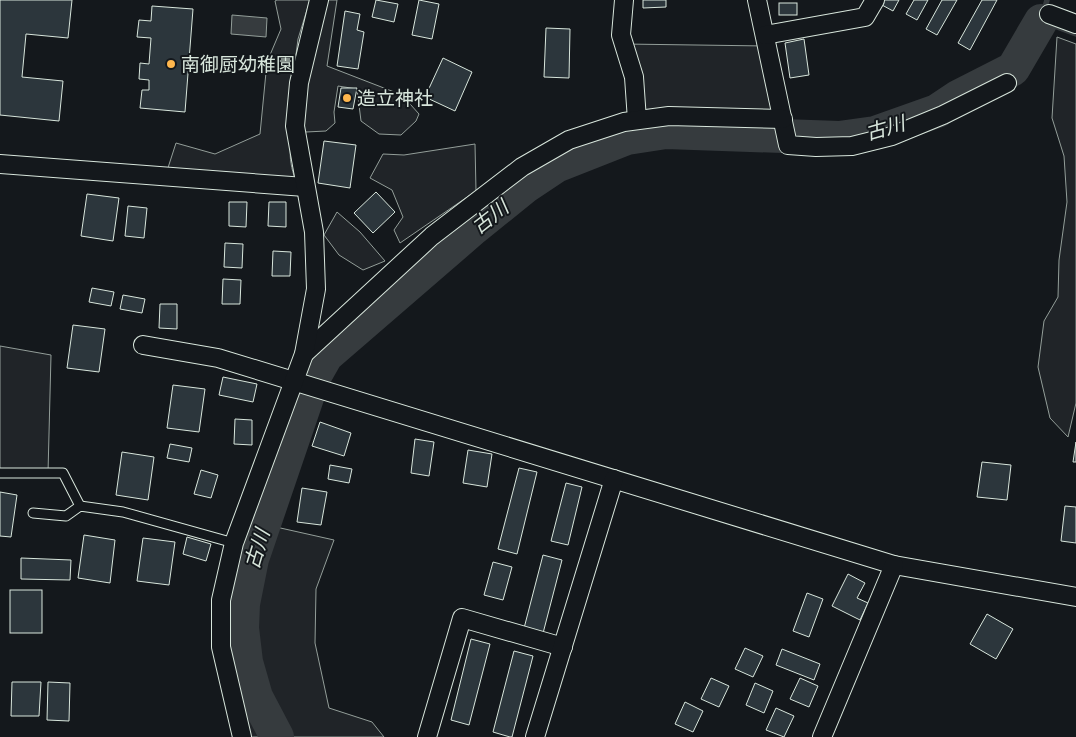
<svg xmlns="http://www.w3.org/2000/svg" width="1076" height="737" viewBox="0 0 1076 737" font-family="'Alegreya Sans','Noto Sans JP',sans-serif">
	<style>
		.green { fill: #202428; stroke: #939e99 }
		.water { fill: #363b3e; stroke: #939e99 }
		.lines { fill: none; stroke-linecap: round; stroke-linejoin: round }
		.stream { stroke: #363b3e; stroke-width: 5.5 }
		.river { stroke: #363b3e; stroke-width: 34 }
		.building { fill: #2c363c; stroke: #d8e6dc }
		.service-casing { stroke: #d8e6dc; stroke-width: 11 }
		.minor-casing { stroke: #d8e6dc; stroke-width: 20 }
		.service { stroke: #14181c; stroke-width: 9 }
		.minor { stroke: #14181c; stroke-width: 18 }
		.poi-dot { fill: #ffb74d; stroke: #14181c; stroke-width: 2 }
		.labels { text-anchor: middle; stroke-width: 4; stroke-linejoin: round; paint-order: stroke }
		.poi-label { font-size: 19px; fill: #d8e6dc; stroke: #14181c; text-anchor: start }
		.water-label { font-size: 20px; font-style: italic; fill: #d8e6dc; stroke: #14181c }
	</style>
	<rect width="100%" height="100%" fill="#14181c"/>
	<g class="green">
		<path d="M277 0H310L298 39 293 78 319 0H337L327 66 402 95 419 114 416 121 401 135 379 134 361 121 357 89 338 86 334 112 335 123 326 131 306 132 296 117C290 146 286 158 298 186L165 177 176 143 215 154 260 134 267 62 281 29 275 1Z"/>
		<polygon points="1057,37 1076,44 1076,403 1068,437 1050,418 1038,367 1044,321 1058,297 1059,260 1067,202 1064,156 1052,118"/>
		<polygon points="624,44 767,46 772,119 637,120"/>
		<polygon points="475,144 476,191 400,243 394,230 403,217 392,190 370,178 383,154 404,155"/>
		<polygon points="337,212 360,232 385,261 363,270 339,255 324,235"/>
		<polygon points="0,346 51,355 48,473 0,473"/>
		<polygon points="294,381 326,390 276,527 334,540 316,589 315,643 329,708 372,722 384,737 241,737 223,593"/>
	</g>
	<polygon class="water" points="232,15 267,18 266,37 231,34"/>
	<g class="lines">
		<polyline class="stream" points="1047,0 1041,21 1076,34"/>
		<polyline class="river" points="277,737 256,697 246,662 242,628 243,604 252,559 314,377 326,356 474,228 526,186 556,166 627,138 666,132 839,138 875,133 937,111 958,97 1013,69 1041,21"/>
	</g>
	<g class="building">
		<polygon points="0,0 72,0 68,38 26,34 22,77 63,81 59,121 0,115"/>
		<polygon points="376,0 398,4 394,22 372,17"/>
		<polygon points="419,0 439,4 432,39 412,35"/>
		<polygon points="643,0 666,0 666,7 643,8"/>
		<polygon points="884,0 899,0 893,11 882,5"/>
		<polygon points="914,0 928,0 917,20 906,14"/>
		<polygon points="942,0 957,0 937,35 926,29"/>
		<polygon points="982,0 997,0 970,50 958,43"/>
		<rect x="779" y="3" width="18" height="12"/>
		<polygon points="152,6 193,9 185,112 140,108 142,90 149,90 149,80 139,79 140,63 149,64 151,38 137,37 139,20 151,21"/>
		<polygon points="345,11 360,14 357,30 364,32 358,69 337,66"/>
		<polygon points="546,28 570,29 569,78 544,77"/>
		<polygon points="804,39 809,75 790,78 785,43"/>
		<polygon points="443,58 472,72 455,111 425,97"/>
		<polygon points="341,88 357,88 353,109 338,107"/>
		<polygon points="324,141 356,145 350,188 318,183"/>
		<polygon points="376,192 395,212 373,233 354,213"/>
		<polygon points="87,194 119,198 113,241 81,236"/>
		<polygon points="229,202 247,202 246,227 229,226"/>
		<polygon points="269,202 286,202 286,227 268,226"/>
		<polygon points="128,206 147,208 144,238 125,236"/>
		<polygon points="225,243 243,244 242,268 224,267"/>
		<polygon points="273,251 291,252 290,276 272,276"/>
		<polygon points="223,279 241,280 240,304 222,304"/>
		<polygon points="92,288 114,292 111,306 89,302"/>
		<polygon points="123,295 145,299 142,313 120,309"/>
		<polygon points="160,304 177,304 177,329 159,328"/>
		<polygon points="73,325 105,329 99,372 67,368"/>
		<polygon points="223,377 257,384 253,402 219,395"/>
		<polygon points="173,385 205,389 199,432 167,428"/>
		<polygon points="235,419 252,420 252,445 234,444"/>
		<polygon points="320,422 351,433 344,456 312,446"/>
		<polygon points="415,439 434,442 429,476 411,473"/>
		<polygon points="1076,442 1076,462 1073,462"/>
		<polygon points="170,444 192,448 189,462 167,458"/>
		<polygon points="468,450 492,454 487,487 463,483"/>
		<polygon points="122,452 154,457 148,500 116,495"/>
		<polygon points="982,462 1011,465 1007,500 977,497"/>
		<polygon points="330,465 352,469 349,483 328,479"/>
		<polygon points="519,468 537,472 517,554 498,549"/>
		<polygon points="201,470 218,475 211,498 194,494"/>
		<polygon points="566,483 582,487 568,545 551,541"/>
		<polygon points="302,488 327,492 321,525 297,522"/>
		<polygon points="0,492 17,495 11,537 0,536"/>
		<polygon points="1065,506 1076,507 1076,543 1061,541"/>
		<polygon points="84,535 115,540 110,583 78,578"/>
		<polygon points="187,537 211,544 206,561 183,554"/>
		<polygon points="143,538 175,542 169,585 137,581"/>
		<polygon points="543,555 562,560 541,641 522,636"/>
		<polygon points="21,558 71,560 70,580 21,579"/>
		<polygon points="493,562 512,567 503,600 484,595"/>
		<polygon points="848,574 865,583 857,598 868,603 860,620 832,606"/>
		<rect x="10" y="590" width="32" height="43"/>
		<polygon points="807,593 823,599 809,637 793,631"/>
		<polygon points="987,614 1013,629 996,659 970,644"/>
		<polygon points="471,639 490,644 469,725 451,720"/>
		<polygon points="745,648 763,656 753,677 735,669"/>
		<polygon points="782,649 820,664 814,680 776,665"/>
		<polygon points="514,651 533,656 512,737 510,737 493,732"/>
		<polygon points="711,678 729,686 719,707 701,699"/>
		<polygon points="800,678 818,686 809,707 790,699"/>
		<polygon points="12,682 41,682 39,716 11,716"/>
		<polygon points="48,682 70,683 69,721 47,720"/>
		<polygon points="755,683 773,691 764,713 746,705"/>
		<polygon points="685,702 703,711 693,732 675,724"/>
		<polygon points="776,708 794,716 784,737 766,730"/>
	</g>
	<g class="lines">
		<defs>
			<g id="service">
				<polyline points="0,473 63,473 80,506"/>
				<polyline points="33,513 66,516 80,506 123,512 234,543"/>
			</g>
			<g id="minor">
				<polyline points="624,0 621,35 634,77 637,120"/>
				<polyline points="757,0 788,145 816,147 852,146 892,136 943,115 1007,83"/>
				<polyline points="1049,14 1076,24"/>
				<polyline points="765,35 865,17 875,0"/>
				<polyline points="0,164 305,187"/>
				<polyline points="143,345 218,358 894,565 1076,597"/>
				<polyline points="304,354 432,236 522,167 569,140 624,122 669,116 783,119"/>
				<polyline points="242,737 221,647 221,600 234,543 304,354 316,289 314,232 295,126 299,83 319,0"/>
				<polyline points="427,737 462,618 563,647"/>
				<polyline points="535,737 614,479"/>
				<polyline points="822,737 894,565"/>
			</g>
		</defs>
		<use href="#service" class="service-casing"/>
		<use href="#minor" class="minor-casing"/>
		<use href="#service" class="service"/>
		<use href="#minor" class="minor"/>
	</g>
	<g class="poi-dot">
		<circle cx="171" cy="64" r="5"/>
		<circle cx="347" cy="98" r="5"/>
	</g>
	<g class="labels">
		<g class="poi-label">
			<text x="181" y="71">南御厨幼稚園</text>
			<text x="357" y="105">造立神社</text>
		</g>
		<g class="water-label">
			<text transform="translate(885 128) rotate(-16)" y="7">古川</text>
			<text transform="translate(490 217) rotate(-38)" y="7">古川</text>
			<text transform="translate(257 549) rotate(-73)" y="7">古川</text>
		</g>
	</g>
</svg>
